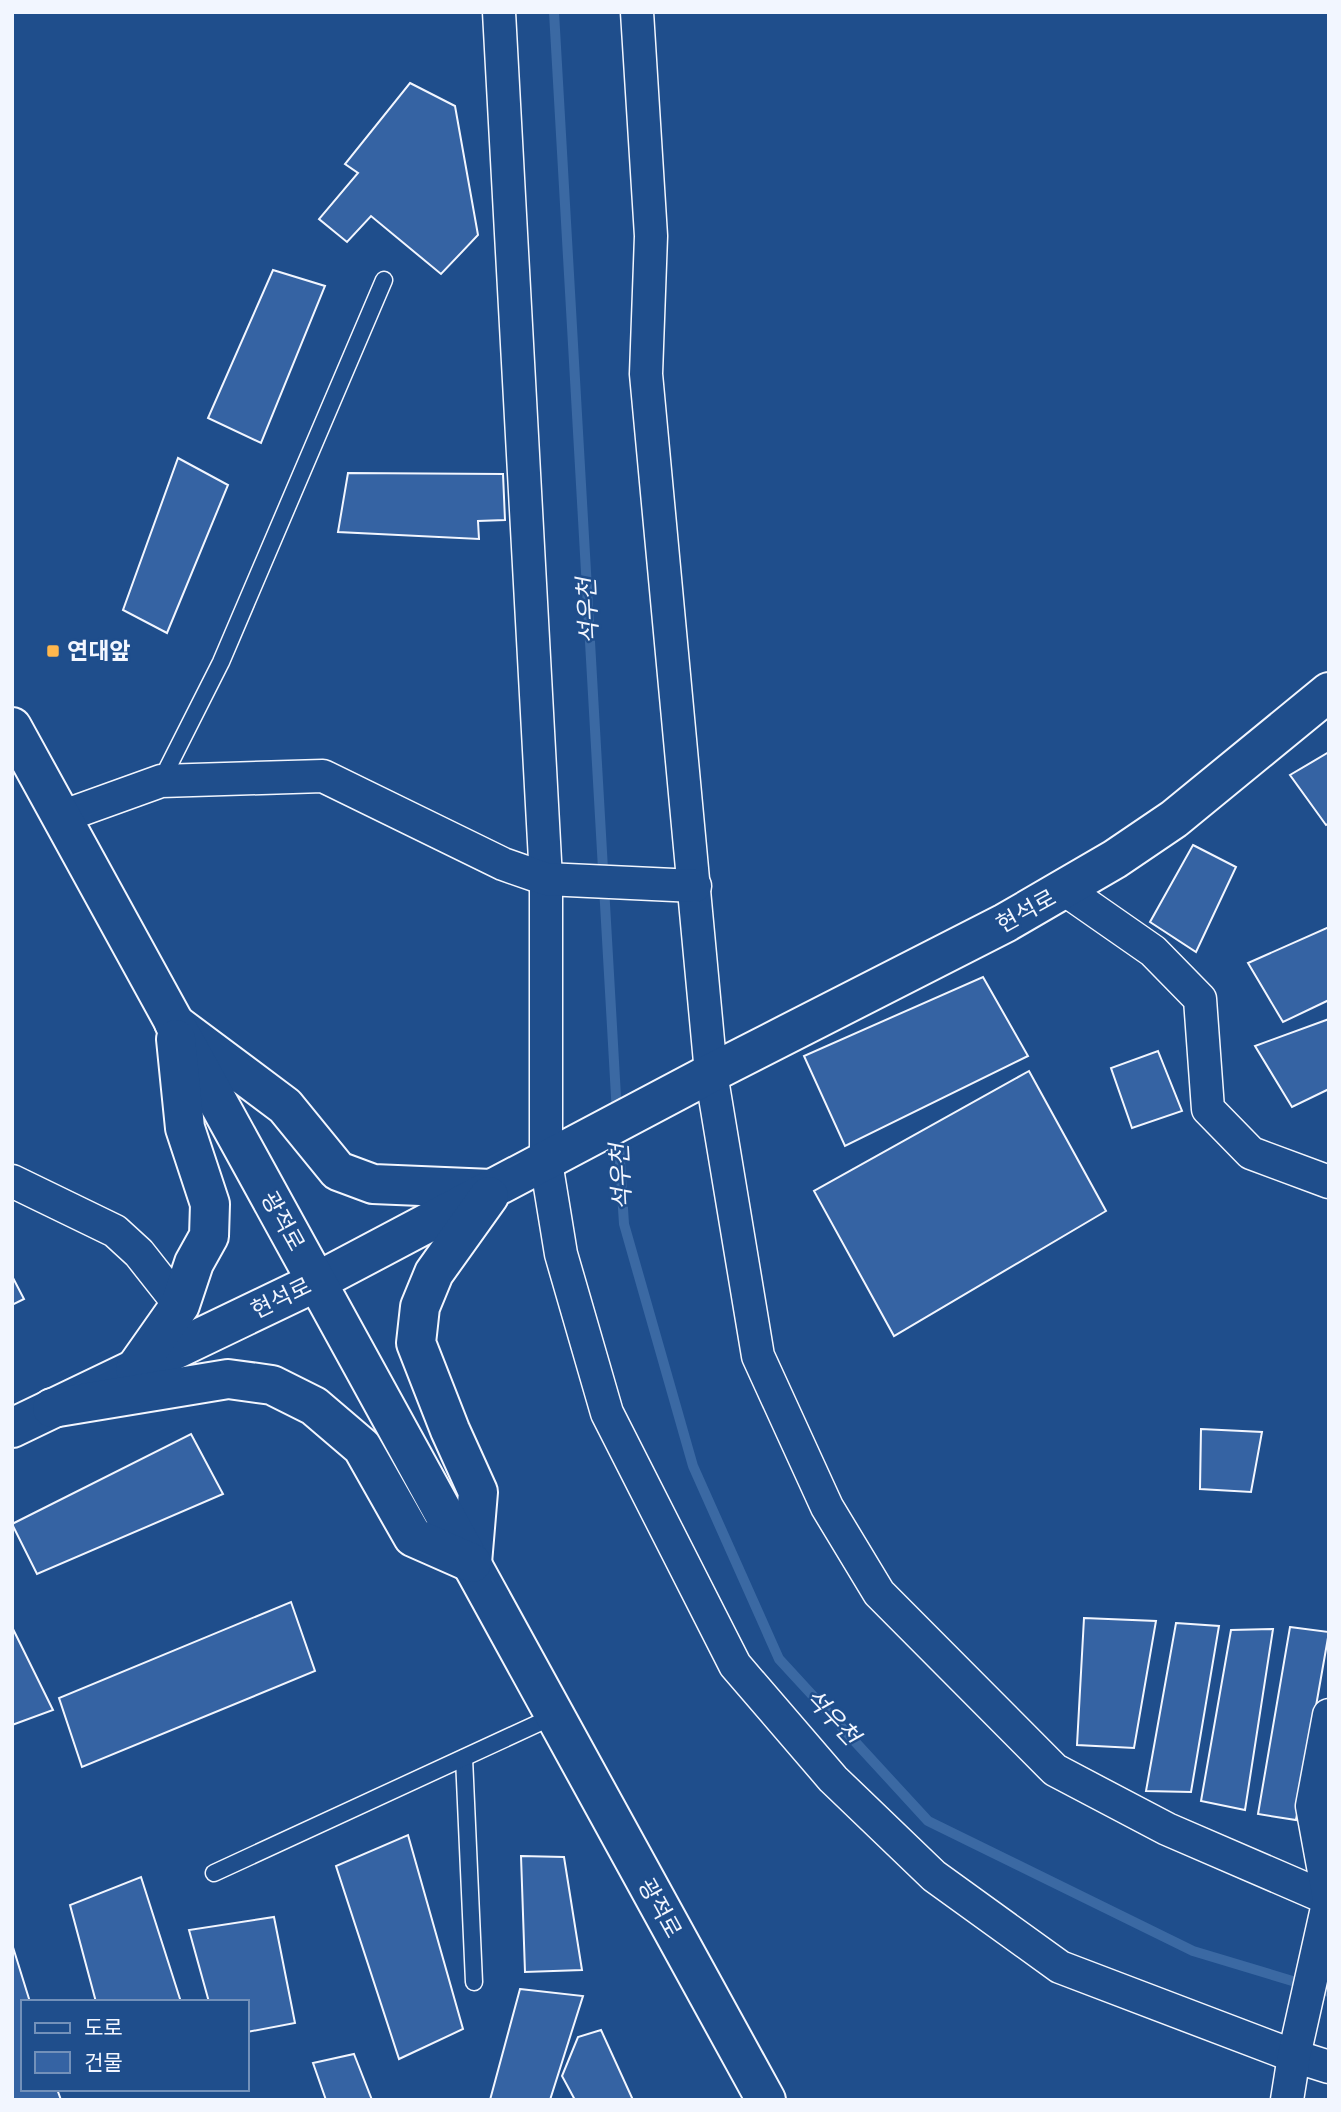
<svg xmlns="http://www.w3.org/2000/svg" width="1341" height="2112" viewBox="0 0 1341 2112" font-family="'Zilla Slab','Noto Sans KR',serif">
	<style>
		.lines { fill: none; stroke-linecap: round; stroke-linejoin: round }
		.stream { stroke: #3b69a3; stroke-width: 10 }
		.building { fill: #3563a3; stroke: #f2f6ff; stroke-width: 2 }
		.service-casing { stroke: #f2f6ff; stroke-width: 19 }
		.minor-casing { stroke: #f2f6ff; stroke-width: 35 }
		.tertiary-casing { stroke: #f2f6ff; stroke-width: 42 }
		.secondary-casing { stroke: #f2f6ff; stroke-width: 42 }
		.service { stroke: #1f4e8c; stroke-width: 16 }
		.minor { stroke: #1f4e8c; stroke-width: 32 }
		.tertiary { stroke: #1f4e8c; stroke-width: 38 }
		.secondary { stroke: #1f4e8c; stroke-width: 38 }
		.poi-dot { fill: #ffb74d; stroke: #1f4e8c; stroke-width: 2.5 }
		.labels { text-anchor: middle; stroke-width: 5; stroke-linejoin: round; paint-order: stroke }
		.poi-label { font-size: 23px; font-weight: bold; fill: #f2f6ff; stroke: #1f4e8c; text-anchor: start }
		.street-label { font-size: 23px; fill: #f2f6ff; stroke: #1f4e8c }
		.water-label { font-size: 24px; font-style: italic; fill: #f2f6ff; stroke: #1f4e8c }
	</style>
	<rect width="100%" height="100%" fill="#1f4e8c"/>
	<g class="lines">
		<g class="stream">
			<polyline points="554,12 617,1114"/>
			<polyline points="618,1130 624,1224 693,1466 779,1659 928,1821 1193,1951 1329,1992"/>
		</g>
	</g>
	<g class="building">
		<polygon points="410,83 455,106 478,235 441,274 371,216 347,242 319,219 358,173 345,164"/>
		<polygon points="273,270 325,286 261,443 208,418"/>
		<polygon points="178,458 228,485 167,633 123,610"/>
		<polygon points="348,473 503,474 505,520 478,521 479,539 338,532"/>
		<polygon points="1329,752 1329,823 1326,825 1290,775"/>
		<polygon points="1193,845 1236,867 1196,952 1150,922"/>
		<polygon points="1329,927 1329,1000 1283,1022 1248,963"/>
		<polygon points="983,977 1028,1056 845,1146 804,1056"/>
		<polygon points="1329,1019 1329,1089 1292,1107 1255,1046"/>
		<polygon points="1158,1051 1182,1111 1132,1128 1111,1068"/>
		<polygon points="1029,1071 1106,1211 894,1336 814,1191"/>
		<polygon points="12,1276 24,1299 12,1305"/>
		<polygon points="1201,1429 1262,1432 1251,1492 1200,1489"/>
		<polygon points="191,1434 223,1494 37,1574 12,1524"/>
		<polygon points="291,1602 315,1671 82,1767 59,1698"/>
		<polygon points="1084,1618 1156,1621 1134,1748 1077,1745"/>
		<polygon points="1176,1623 1219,1626 1191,1792 1146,1791"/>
		<polygon points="12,1627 53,1710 12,1725"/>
		<polygon points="1290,1627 1329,1632 1296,1820 1258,1814"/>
		<polygon points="1273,1629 1245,1810 1201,1801 1231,1630"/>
		<polygon points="408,1835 463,2029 399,2059 336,1866"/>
		<polygon points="521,1856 564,1857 582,1970 525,1972"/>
		<polygon points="141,1877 181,2002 96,2002 70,1905"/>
		<polygon points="274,1917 295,2023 247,2032 247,2002 209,2002 189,1930"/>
		<polygon points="12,1944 30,2002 23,2002 23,2089 57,2089 61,2100 12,2100"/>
		<polygon points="520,1989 583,1996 550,2100 490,2100"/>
		<polygon points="601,2030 633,2100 575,2100 562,2076 578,2037"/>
		<polygon points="354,2054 372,2100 326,2100 313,2063"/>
	</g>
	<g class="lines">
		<defs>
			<g id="service">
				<polyline points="161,781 221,662 384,280"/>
				<polyline points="464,1758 474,1982"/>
				<polyline points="214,1873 554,1716"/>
			</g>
			<g id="minor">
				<polyline points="499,12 546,879 546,1162 561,1254 607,1413 735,1665 833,1779 934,1876 1060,1967 1294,2056 1329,2067"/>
				<polyline points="637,12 651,236 646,374 711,1073 758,1356 827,1507 879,1593 1055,1770 1167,1829 1329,1899"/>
				<polyline points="61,817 161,781 323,776 503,864 546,879 695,886"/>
				<polyline points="1064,889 1153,951 1200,999 1208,1109 1251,1153 1329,1182"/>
				<polyline points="12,1181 115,1231 139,1253 180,1305"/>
				<polyline points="1287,2100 1294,2056 1329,1899 1312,1806 1329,1715"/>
			</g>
			<g id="tertiary">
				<polyline points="174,1023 285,1106 338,1171 373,1184 492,1189"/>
				<polyline points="12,1428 316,1282 711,1073 1005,923 1115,859 1174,819 1329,692"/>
				<polyline points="472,1563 478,1492 450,1430 416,1343 420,1307 434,1273 489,1196"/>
			</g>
			<g id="secondary">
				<polyline points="12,727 766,2100"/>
				<polyline points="135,1369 180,1305 194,1263 209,1236 210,1204 185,1128 176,1039"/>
				<polyline points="52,1408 228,1379 272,1385 314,1406 362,1447 413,1537 472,1563"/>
			</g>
		</defs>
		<use href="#service" class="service-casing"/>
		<use href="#minor" class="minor-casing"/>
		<use href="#tertiary" class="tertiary-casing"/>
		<use href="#secondary" class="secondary-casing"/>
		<use href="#service" class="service"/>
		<use href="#minor" class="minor"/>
		<use href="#tertiary" class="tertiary"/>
		<use href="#secondary" class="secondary"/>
	</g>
	<rect class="poi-dot" x="46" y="644" width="14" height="14" rx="3.5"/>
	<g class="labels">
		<g class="poi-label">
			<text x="67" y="659">연대앞</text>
		</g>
		<g class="street-label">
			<text transform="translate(1026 911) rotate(-29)" y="8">현석로</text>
			<text transform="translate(283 1221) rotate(61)" y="8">광적로</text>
			<text transform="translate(281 1298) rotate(-26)" y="8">현석로</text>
			<text transform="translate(660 1908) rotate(61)" y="8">광적로</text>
		</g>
		<g class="water-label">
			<text transform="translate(588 611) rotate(-93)" y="8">석우천</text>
			<text transform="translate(621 1177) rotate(-93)" y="8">석우천</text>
			<text transform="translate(832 1717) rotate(47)" y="8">석우천</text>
		</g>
	</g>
	<rect width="1341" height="2112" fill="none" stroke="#f2f6ff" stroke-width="28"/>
	<rect x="21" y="2000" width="228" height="91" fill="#1f4e8c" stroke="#7391ba" stroke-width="2"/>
	<rect x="35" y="2023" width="35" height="10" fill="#1f4e8c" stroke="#7391ba" stroke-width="2"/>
	<text x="84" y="2035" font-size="21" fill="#f2f6ff">도로</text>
	<rect x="35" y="2052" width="35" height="21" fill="#3563a3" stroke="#7391ba" stroke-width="2"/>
	<text x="84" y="2070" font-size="21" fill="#f2f6ff">건물</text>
</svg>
